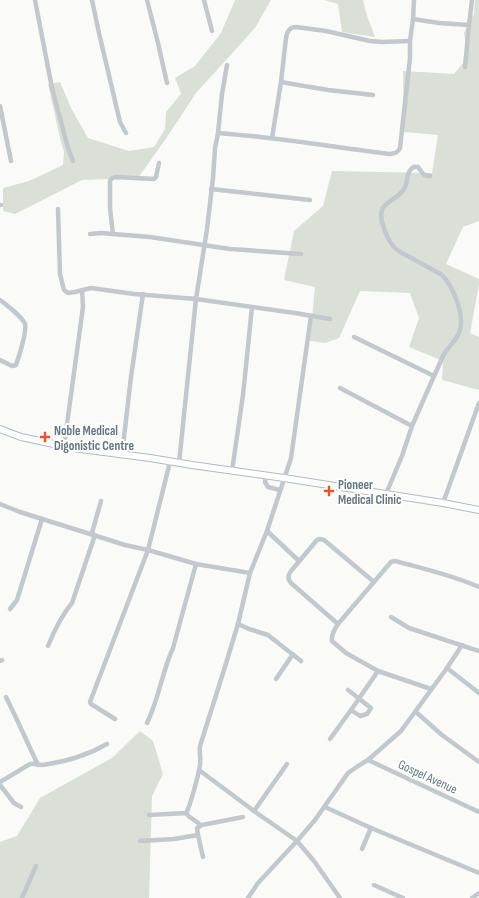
<svg xmlns="http://www.w3.org/2000/svg" width="479" height="898" viewBox="0 0 479 898" font-family="'Sofia Sans Condensed',sans-serif">
	<style>
		.green { fill: #dadfd7 }
		.lines { fill: none; stroke-linecap: round; stroke-linejoin: round }
		.secondary-casing { stroke: #b3babf; stroke-width: 8 }
		.street { stroke: #c3c8cc; stroke-width: 4.5 }
		.secondary { stroke: #fff; stroke-width: 6 }
		.poi-dot { fill: #e4572e; stroke: #fff; stroke-width: 1.5 }
		.labels { text-anchor: middle; stroke-width: 4; stroke-linejoin: round; paint-order: stroke }
		.poi-label { font-size: 13px; font-weight: bold; fill: #657683; stroke: #fff; text-anchor: start }
		.street-label { font-size: 13px; fill: #657683; stroke: #fff }
	</style>
	<rect width="100%" height="100%" fill="#fafaf8"/>
	<g class="green">
		<polygon points="235,0 271,0 255,28 196,93 167,137 138,178 82,180 15,214 3,211 3,188 29,181 63,165 64,152 60,138 48,84 60,82 71,108 88,138 129,151 154,147 165,129 166,112 181,94 175,78 195,66 221,33"/>
		<polygon points="324,0 363,0 367,16 375,37 342,32 338,4"/>
		<polygon points="475,0 479,0 479,221 463,227 446,264 479,279 479,285 470,333 479,337 479,390 442,380 443,361 409,347 419,318 410,293 360,291 339,338 325,343 310,341 315,287 284,280 294,231 323,206 332,171 432,173 438,135 404,132 403,71 454,74 468,57 464,33 474,14"/>
		<polygon points="140,731 153,741 163,774 152,796 149,898 0,898 0,842 17,836 40,798 112,758"/>
	</g>
	<g class="lines">
		<defs>
			<polyline id="secondary" points="0,429 21,437 73,448 150,458 192,465 284,478 443,503 479,510"/>
		</defs>
		<use href="#secondary" class="secondary-casing"/>
		<g class="street">
			<polyline points="35,0 52,88 68,148 73,161"/>
			<polyline points="92,0 99,33 120,122 126,133"/>
			<polyline points="147,0 158,43 167,83"/>
			<polyline points="204,0 212,31"/>
			<polyline points="413,19 439,23 469,25 472,0"/>
			<polyline points="465,67 469,25"/>
			<polyline points="281,82 328,90 373,95"/>
			<polyline points="0,106 11,161"/>
			<path d="M218 133C275 137 332 147 389 154 394 154 398 153 400 148L410 58V41L413 19 414 0"/>
			<path d="M272 138 281 82 286 38C287 32 289 27 296 27L326 31 370 41 382 42 410 41"/>
			<path d="M430 176 424 175 418 167C407 165 408 180 405 187 399 200 385 200 382 210 380 216 381 220 383 225 385 233 389 241 394 247 400 253 408 256 415 260 424 265 433 270 442 275 453 286 466 317 459 333 455 342 447 348 443 356 440 363 437 370 434 376"/>
			<polyline points="211,189 310,200"/>
			<polyline points="0,205 1,205"/>
			<polyline points="58,209 60,274 64,290 68,293 75,292 91,288 134,294 196,299 295,313 330,319"/>
			<polyline points="90,234 101,233 113,234 110,208 110,181 111,179 115,177 154,179 156,177 159,163"/>
			<polyline points="113,234 150,237 230,249 301,254"/>
			<path d="M0 300C6 304 23 318 25 324 27 332 19 356 16 365L12 366 0 360"/>
			<polyline points="354,337 434,376 412,426 402,456 386,494"/>
			<polyline points="340,388 412,426"/>
			<polyline points="64,446 83,307 82,290"/>
			<polyline points="122,454 131,377 143,294"/>
			<polyline points="179,463 196,299 207,229 213,178 215,148 218,133 222,94 227,65"/>
			<polyline points="232,471 243,395 252,307"/>
			<polyline points="266,476 265,482 268,487 280,490"/>
			<polyline points="443,503 479,403"/>
			<polyline points="0,504 20,512 125,545 148,550 196,564 250,573"/>
			<polyline points="267,531 299,561"/>
			<polyline points="10,609 17,600 42,519"/>
			<polyline points="391,617 409,628 479,651"/>
			<polyline points="238,624 249,629 268,635 301,661"/>
			<path d="M338 624 291 583C287 579 288 575 291 571L317 540 320 539 324 540 374 582"/>
			<path d="M48 646C54 631 61 616 72 603L95 535 92 533 101 501"/>
			<polyline points="0,661 2,660"/>
			<polyline points="447,668 479,693"/>
			<polyline points="276,679 293,654"/>
			<path d="M431 689 378 671 346 653 332 641C331 635 334 630 338 624L391 562 395 561 399 562C425 569 455 576 479 587"/>
			<polyline points="348,690 371,708 367,714 360,716 351,710"/>
			<path d="M6 697C17 719 27 742 38 765"/>
			<polyline points="416,712 442,735 479,762"/>
			<polyline points="115,719 91,704 90,702 148,550 170,462"/>
			<path d="M147 723C159 699 162 672 173 648L196 564"/>
			<polyline points="330,739 351,710 378,671"/>
			<polyline points="368,760 479,812"/>
			<polyline points="199,770 254,811 297,841 314,861 340,898"/>
			<path d="M0 782 30 764C35 763 38 765 43 765 64 762 88 755 107 744"/>
			<polyline points="0,785 14,803 21,807"/>
			<polyline points="325,807 371,828 479,873"/>
			<polyline points="254,811 287,764"/>
			<path d="M186 813C190 807 199 773 200 765 201 758 199 752 200 746L224 670 238 624 250 573 267 531 291 458 311 316"/>
			<path d="M186 813C191 820 195 819 200 825"/>
			<polyline points="149,815 186,813"/>
			<polyline points="198,835 203,857"/>
			<polyline points="140,841 174,839 198,835 197,828 202,825 243,817"/>
			<polyline points="362,849 371,828"/>
			<polyline points="374,885 403,898"/>
			<polyline points="22,898 36,866"/>
			<polyline points="248,898 258,883 297,841 315,820 348,773 358,766 368,760 401,731 447,668 462,645"/>
			<polyline points="472,898 479,893"/>
		</g>
		<use href="#secondary" class="secondary"/>
	</g>
	<g class="poi-dot">
		<path d="M43 431h4v4h4v4h-4v4h-4v-4h-4v-4h4z"/>
		<path d="M327 485h4v4h4v4h-4v4h-4v-4h-4v-4h4z"/>
	</g>
	<g class="labels">
		<g class="poi-label">
			<text x="54" y="435">Noble Medical<tspan x="54" dy="15">Digonistic Centre</tspan></text>
			<text x="338" y="489">Pioneer<tspan x="338" dy="15">Medical Clinic</tspan></text>
		</g>
		<g class="street-label">
			<text transform="translate(428 776) rotate(25)" y="5">Gospel Avenue</text>
		</g>
	</g>
</svg>
